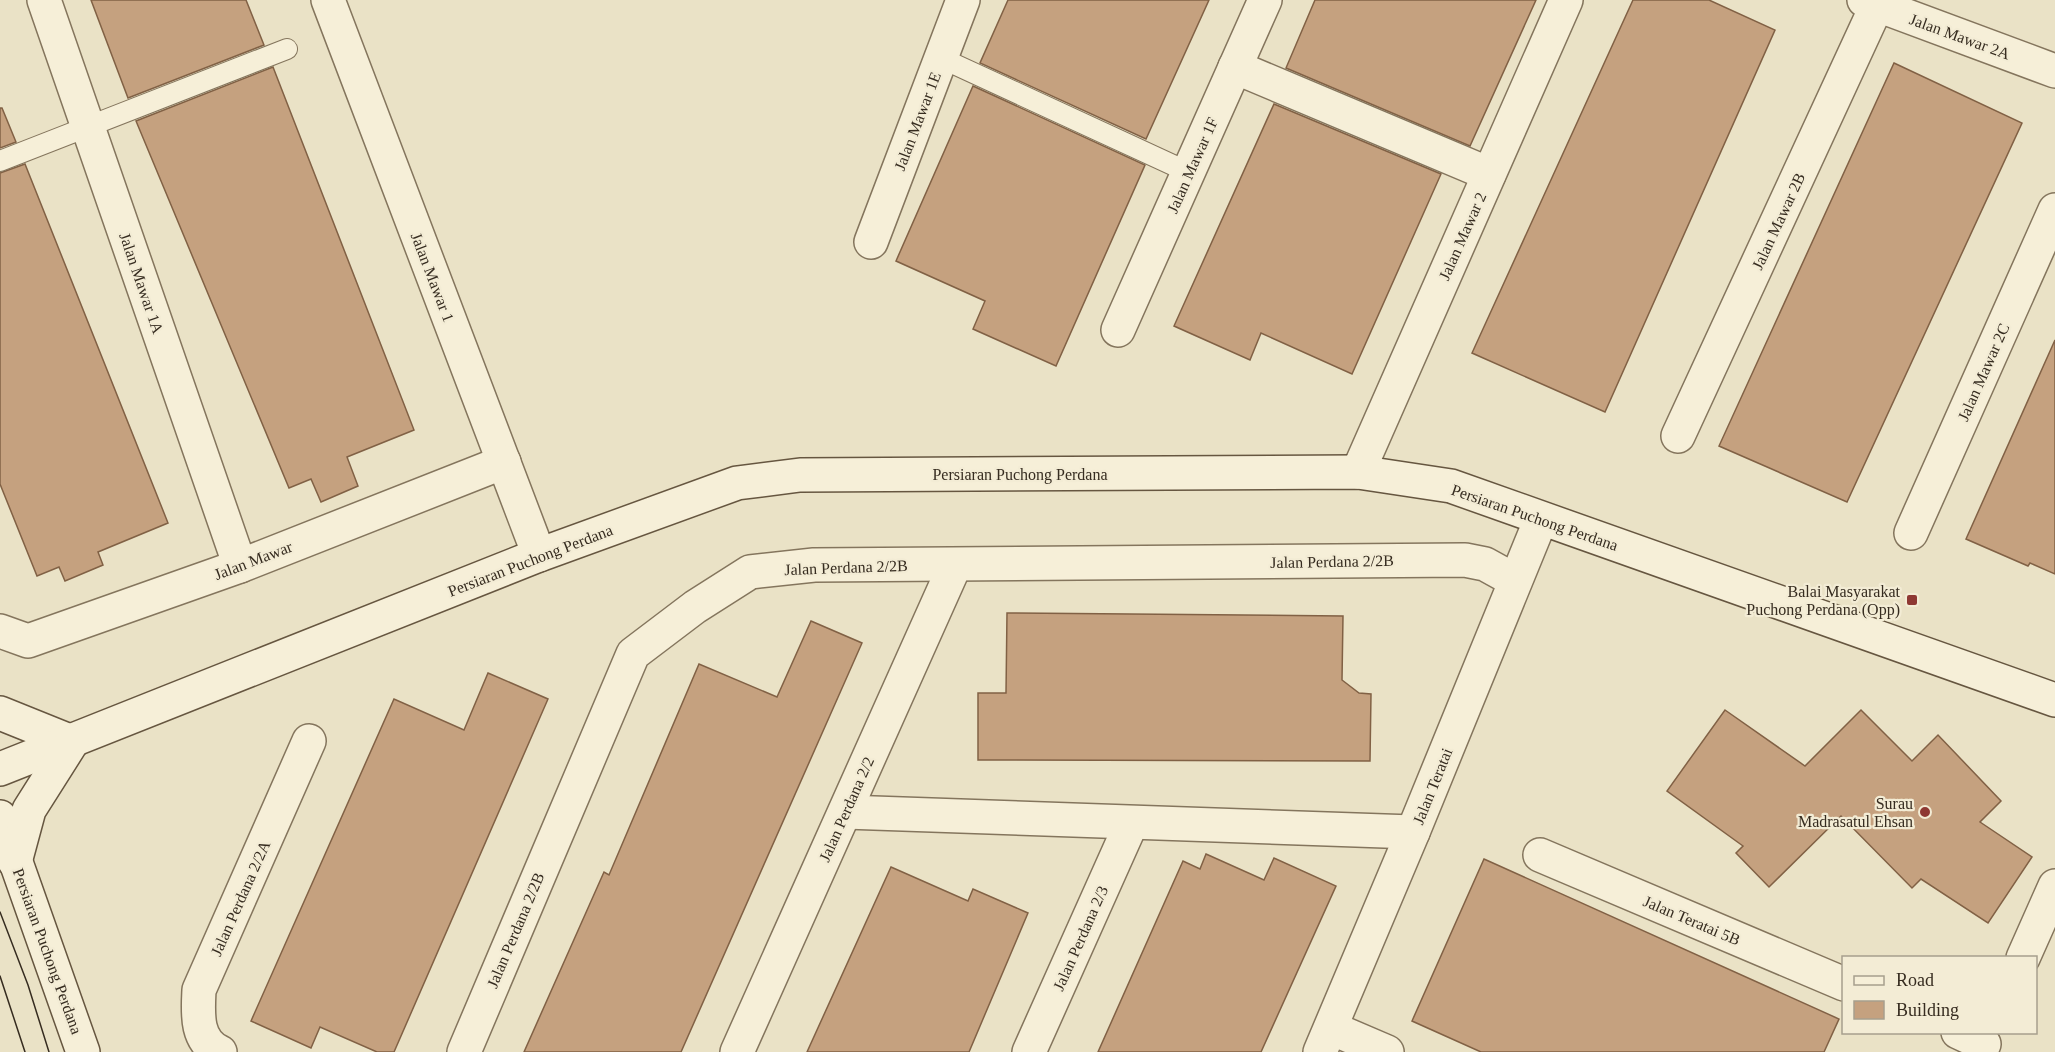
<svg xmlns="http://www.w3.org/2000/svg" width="2055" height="1052" viewBox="0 0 2055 1052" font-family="'Times New Roman',serif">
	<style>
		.building { fill: #c5a17f; stroke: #816145; stroke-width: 1.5 }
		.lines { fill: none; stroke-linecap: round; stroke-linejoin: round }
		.lane-casing { stroke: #84755d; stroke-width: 22 }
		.street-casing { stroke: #84755d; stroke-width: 36 }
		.secondary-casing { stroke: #665640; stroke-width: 36 }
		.lane { stroke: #f6efd8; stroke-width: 20 }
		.street { stroke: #f6efd8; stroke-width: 33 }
		.secondary { stroke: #f6efd8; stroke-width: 33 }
		.tram { stroke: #362c20; stroke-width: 1.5 }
		.poi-dot { fill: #8e3832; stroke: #f3ecd5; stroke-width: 2 }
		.labels { text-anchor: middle; stroke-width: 4.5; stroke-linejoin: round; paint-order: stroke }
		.street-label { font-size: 16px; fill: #362c20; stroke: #f3ecd5 }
		.poi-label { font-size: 16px; fill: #362c20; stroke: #f3ecd5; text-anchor: end }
	</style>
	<rect width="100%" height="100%" fill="#eae2c6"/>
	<g class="building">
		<polygon points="91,0 246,0 264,45 128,98"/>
		<polygon points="1008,0 1209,0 1146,139 980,63"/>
		<polygon points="1315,0 1536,0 1470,146 1286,68"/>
		<polygon points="1633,0 1709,0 1775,30 1605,412 1472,353"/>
		<polygon points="1894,63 2022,123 1847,502 1719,446"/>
		<polygon points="273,67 414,430 347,457 358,486 321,502 311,479 289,488 136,121"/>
		<polygon points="973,86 1145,165 1056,366 973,329 985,301 896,261"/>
		<polygon points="1274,104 1441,174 1352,374 1261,333 1250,360 1174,326"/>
		<polygon points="0,108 2,108 16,142 0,148"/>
		<polygon points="25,164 168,523 98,552 103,565 65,581 59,567 37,576 0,484 0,173"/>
		<polygon points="2055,340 2055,574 2030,563 2028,566 1966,539"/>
		<polygon points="1007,613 1343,616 1342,680 1359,693 1371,694 1370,761 978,760 978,693 1006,693"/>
		<polygon points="811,621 862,643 681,1052 524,1052 604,872 609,875 699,664 777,697"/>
		<polygon points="488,673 548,699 394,1052 377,1052 320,1027 311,1048 251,1021 394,699 464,730"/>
		<polygon points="1725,710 1805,766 1861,710 1912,761 1938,735 2001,801 1980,822 2032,857 1988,923 1921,879 1912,888 1841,816 1769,887 1736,853 1743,846 1667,791"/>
		<polygon points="1206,854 1264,880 1274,858 1336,886 1261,1052 1098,1052 1183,861 1200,869"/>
		<polygon points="1484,859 1839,1019 1824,1052 1481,1052 1412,1021"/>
		<polygon points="891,867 968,901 973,889 1028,913 969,1052 807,1052"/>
	</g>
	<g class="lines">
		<defs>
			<g id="lane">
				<polyline points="941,58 1188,172"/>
				<polyline points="0,161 287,49"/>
			</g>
			<g id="street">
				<polyline points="44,0 240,566"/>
				<polyline points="328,0 539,555"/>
				<polyline points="1864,0 2055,71"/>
				<polyline points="1235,67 1489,174"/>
				<polyline points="871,242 963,0"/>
				<polyline points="1118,330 1265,0"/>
				<polyline points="1678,436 1877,5"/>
				<polyline points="1358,472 1566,0"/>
				<polyline points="1911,533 2055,210"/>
				<polyline points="0,631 28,641 240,566 504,462"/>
				<polyline points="845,812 1413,832"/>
				<polyline points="1540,855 1844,984"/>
				<polyline points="2023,958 2055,886"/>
				<polyline points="1331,1028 1387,1052"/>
				<polyline points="1958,1032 1984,1044"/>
				<path d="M220 1052C195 1041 198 1012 199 990L309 741"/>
				<polyline points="464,1052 633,654 695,607 750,572 814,565 1465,560 1485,564 1514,580"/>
				<polyline points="737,1052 955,565"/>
				<polyline points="1029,1052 1131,824"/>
				<polyline points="1320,1052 1413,832 1541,519"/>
			</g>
			<g id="secondary">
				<polyline points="0,713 72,742"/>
				<polyline points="0,769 539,555 737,483 800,475 1358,472 1451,486 2055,700"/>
				<polyline points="0,817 83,1052"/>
				<polyline points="15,862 29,810 72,742"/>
			</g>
		</defs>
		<use href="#lane" class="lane-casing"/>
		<use href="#street" class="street-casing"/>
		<use href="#secondary" class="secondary-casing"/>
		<use href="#lane" class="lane"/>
		<use href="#street" class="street"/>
		<use href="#secondary" class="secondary"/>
		<g class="tram">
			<polyline points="0,912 28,985 49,1052"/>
			<polyline points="0,976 25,1052"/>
		</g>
	</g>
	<g class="poi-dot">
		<rect x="1906" y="594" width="12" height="12" rx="3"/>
		<circle cx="1925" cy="812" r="6"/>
	</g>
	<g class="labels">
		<g class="street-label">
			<text transform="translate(1960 36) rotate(20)" y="6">Jalan Mawar 2A</text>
			<text transform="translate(917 121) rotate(-69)" y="6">Jalan Mawar 1E</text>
			<text transform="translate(1192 165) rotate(-66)" y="6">Jalan Mawar 1F</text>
			<text transform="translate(1778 221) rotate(-65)" y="6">Jalan Mawar 2B</text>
			<text transform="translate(1462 236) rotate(-66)" y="6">Jalan Mawar 2</text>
			<text transform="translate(433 277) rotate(69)" y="6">Jalan Mawar 1</text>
			<text transform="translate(142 283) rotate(71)" y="6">Jalan Mawar 1A</text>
			<text transform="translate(1983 372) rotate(-66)" y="6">Jalan Mawar 2C</text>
			<text x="1020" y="480">Persiaran Puchong Perdana</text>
			<text transform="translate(1535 517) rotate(19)" y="6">Persiaran Puchong Perdana</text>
			<text transform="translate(253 560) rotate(-21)" y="6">Jalan Mawar</text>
			<text transform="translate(530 560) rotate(-21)" y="6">Persiaran Puchong Perdana</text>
			<text transform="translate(1332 561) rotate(-1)" y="6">Jalan Perdana 2/2B</text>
			<text transform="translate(846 567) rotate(-2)" y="6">Jalan Perdana 2/2B</text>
			<text transform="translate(1432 786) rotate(-68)" y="6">Jalan Teratai</text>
			<text transform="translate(846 809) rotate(-66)" y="6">Jalan Perdana 2/2</text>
			<text transform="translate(240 898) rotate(-66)" y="6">Jalan Perdana 2/2A</text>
			<text transform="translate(1692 920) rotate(23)" y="6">Jalan Teratai 5B</text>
			<text transform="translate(515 930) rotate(-67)" y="6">Jalan Perdana 2/2B</text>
			<text transform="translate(1080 938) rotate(-66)" y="6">Jalan Perdana 2/3</text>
			<text transform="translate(48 951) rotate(70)" y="6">Persiaran Puchong Perdana</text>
		</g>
		<g class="poi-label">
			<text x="1900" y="597">Balai Masyarakat<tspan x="1900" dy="18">Puchong Perdana (Opp)</tspan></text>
			<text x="1913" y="809">Surau<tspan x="1913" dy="18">Madrasatul Ehsan</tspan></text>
		</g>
	</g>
	<rect x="1842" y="956" width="195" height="78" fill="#f3ecd5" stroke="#a79f8d" stroke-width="1.5"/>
	<rect x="1854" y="976" width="30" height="9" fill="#f6efd8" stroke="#a79f8d" stroke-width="1.5"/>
	<text x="1896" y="986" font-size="18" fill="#362c20">Road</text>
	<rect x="1854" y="1001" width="30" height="18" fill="#c5a17f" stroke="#a79f8d" stroke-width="1.5"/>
	<text x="1896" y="1016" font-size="18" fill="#362c20">Building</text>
</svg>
